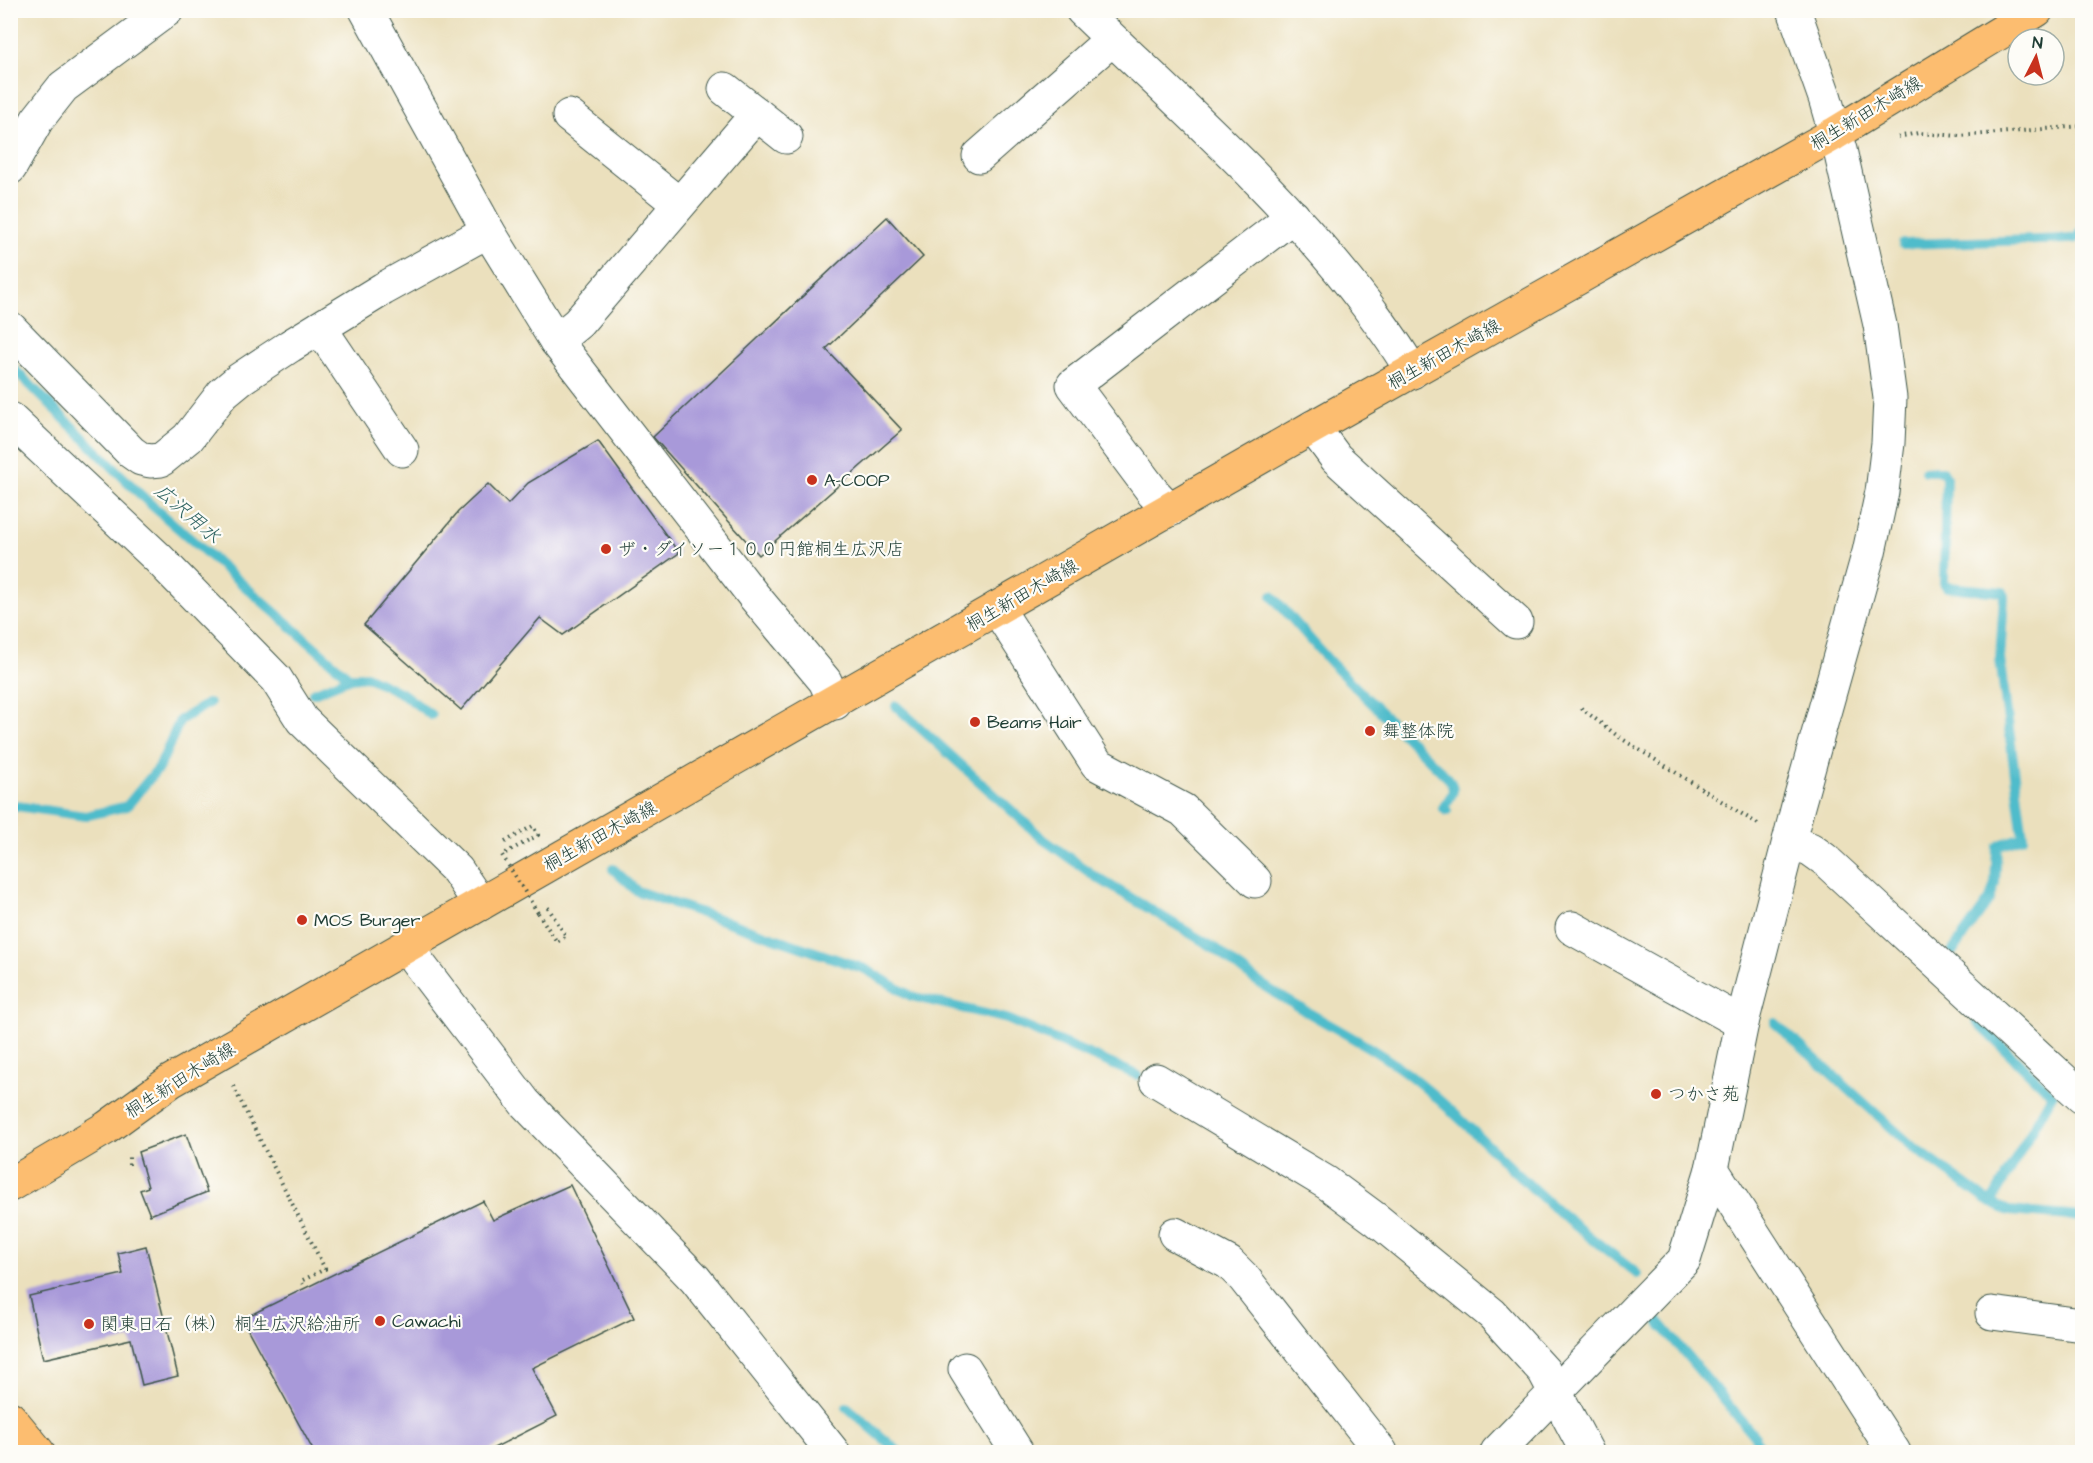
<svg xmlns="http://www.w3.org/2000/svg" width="2093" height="1463" viewBox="0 0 2093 1463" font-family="'Architects Daughter','Klee One',sans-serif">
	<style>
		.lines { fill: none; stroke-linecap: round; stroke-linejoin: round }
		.stream { stroke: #50bccb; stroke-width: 10 }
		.building { fill: #a899d9 }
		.minor-casing { stroke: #3e5549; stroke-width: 35 }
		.major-casing { stroke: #3e5549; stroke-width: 35 }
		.highway-casing { stroke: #3e5549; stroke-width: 35 }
		.path { stroke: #3e5549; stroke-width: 4; stroke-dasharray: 1.5 4.5; stroke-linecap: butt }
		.minor { stroke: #fff; stroke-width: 33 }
		.major { stroke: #fcbd6f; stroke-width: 33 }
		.highway { stroke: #fcbd6f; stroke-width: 33 }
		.path-bridge { stroke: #3e5549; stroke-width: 4; stroke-dasharray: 1.5 4.5; stroke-linecap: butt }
		.poi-dot { fill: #c8321e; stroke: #fdfcf7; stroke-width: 2 }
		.labels { text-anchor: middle; stroke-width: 4.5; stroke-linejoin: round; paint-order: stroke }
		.street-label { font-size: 18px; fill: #1f3d34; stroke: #fdfcf7 }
		.poi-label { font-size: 18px; fill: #1f3d34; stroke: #fdfcf7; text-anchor: start }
		.water-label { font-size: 20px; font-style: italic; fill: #2e6361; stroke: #fdfcf7 }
	</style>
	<rect width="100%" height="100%" fill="#fdfcf7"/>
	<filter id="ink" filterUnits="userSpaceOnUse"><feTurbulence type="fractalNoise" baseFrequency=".0167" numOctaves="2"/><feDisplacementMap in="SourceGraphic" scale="12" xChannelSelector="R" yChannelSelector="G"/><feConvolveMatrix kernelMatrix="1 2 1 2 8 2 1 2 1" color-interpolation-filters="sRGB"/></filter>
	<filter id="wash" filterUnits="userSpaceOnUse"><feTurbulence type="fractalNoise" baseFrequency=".008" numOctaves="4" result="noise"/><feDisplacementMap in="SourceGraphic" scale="24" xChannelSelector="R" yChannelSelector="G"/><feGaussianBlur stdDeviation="1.35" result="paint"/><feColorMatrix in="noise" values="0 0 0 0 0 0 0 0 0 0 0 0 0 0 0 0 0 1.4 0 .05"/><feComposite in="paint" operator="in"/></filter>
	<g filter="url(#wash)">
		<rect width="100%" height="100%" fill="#ebe0bd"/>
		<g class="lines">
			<g class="stream">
				<polyline points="1903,244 2070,239 2076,238 2082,231"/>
				<polyline points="10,365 147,501 350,678"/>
				<polyline points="1925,471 1943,471 1946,477 1944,583 1947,587 2003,592 2004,597 2000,659 2023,837 2002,844 1997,847 1995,883 1990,899 1952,952"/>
				<path d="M1272 596 1332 664 1448 778C1458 792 1451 795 1443 808L1447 811"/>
				<polyline points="313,693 350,678 366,676 403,694 431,715"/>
				<path d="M896 706 1043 839 1096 877 1218 950C1273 1002 1348 1028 1408 1074 1459 1114 1503 1162 1552 1206 1579 1230 1609 1251 1637 1274"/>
				<polyline points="10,805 85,816 127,806 160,766 180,720 209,703"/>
				<polyline points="613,869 637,891 865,969 911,996 1007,1019 1137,1075"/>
				<polyline points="1977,1022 2052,1095 1991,1203"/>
				<polyline points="1775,1023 1912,1146 1991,1203 2009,1211 2082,1217"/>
				<polyline points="1658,1321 1755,1437 1763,1452"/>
				<polyline points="847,1407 899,1452"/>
			</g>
		</g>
		<g id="blocks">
			<g class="building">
				<polygon points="887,217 923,257 826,349 902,430 759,555 653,437"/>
				<polygon points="598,441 679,553 563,635 540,618 461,710 364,625 458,512 488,484 508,504 528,483"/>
				<polygon points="186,1134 207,1192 150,1215 140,1190 148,1187 138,1152"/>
				<polygon points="570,1185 634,1318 532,1368 557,1416 486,1452 314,1452 242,1319 483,1201 493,1220"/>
				<polygon points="146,1246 178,1376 142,1385 131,1339 43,1359 29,1296 123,1274 118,1253"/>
			</g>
		</g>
	</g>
	<g filter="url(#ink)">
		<use href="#blocks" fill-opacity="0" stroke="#3e5549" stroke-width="1.5"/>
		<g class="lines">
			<defs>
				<g id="minor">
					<polyline points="366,10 488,231 556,341 753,595 825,681 835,703"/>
					<path d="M1082 10C1180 105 1284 195 1366 304 1382 326 1399 348 1412 372"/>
					<polyline points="1794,10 1825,98 1840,150 1880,325 1890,398 1888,443 1882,492 1869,552 1798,806 1742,1023 1712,1169 1894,1452"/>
					<polyline points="725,89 786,137"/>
					<polyline points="569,116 679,204"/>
					<polyline points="979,156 1111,40"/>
					<polyline points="10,168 37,120 63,87 167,10"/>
					<polyline points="10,328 131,452 141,459 150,461 161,460 188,438 223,393 240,379 290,346 383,289 488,231"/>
					<polyline points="320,328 402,450"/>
					<polyline points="556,341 578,323 757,114"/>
					<polyline points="10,419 158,558 276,679 302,720 457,870 480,904"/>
					<polyline points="1313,427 1336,458 1516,622"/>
					<polyline points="1170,510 1153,492 1073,385 1293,216"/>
					<polyline points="997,608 1097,764 1183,810 1255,881"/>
					<polyline points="1789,842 1810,849 1824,859 2082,1097"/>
					<polyline points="1572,928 1742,1023"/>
					<polyline points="406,947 525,1103 695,1279 833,1452"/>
					<polyline points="1156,1080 1327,1183 1377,1220 1492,1314 1544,1371 1587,1452"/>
					<polyline points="1175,1234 1229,1263 1244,1278 1381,1452"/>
					<polyline points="1992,1313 2082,1325"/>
					<polyline points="965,1369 1017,1452"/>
					<polyline points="1497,1452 1684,1260 1712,1169"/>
				</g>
				<polyline id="major" points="10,1185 106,1128 171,1081 1313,427 1834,134 2037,10"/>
				<polyline id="highway" points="10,1418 38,1452"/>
			</defs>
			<use href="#minor" class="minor-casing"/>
			<use href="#major" class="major-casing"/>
			<use href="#highway" class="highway-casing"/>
			<g class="path">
				<polyline points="1898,137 1918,133 1960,136 2082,126"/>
				<polyline points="1581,708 1619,737 1758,824"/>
				<polyline points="538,913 557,942 566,936 547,906"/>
				<polyline points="233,1086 325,1269 301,1281 305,1288"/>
				<polyline points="129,1165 129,1154"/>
			</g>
			<use href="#minor" class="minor"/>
			<use href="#major" class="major"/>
			<use href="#highway" class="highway"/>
			<polyline class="path-bridge" points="505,842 533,826 538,835 502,855 538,913"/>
		</g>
	</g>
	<g class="poi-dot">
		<circle cx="812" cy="480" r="6"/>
		<circle cx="606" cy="549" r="6"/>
		<circle cx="975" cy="722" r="6"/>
		<circle cx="1370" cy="731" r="6"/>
		<circle cx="302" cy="920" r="6"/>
		<circle cx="1656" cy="1094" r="6"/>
		<circle cx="380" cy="1321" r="6"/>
		<circle cx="89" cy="1324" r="6"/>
	</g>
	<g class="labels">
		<g class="street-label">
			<text transform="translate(1866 113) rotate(-31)" y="6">桐生新田木崎線</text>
			<text transform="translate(1444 354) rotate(-29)" y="6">桐生新田木崎線</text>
			<text transform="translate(1022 595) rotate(-30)" y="6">桐生新田木崎線</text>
			<text transform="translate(600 836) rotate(-29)" y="6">桐生新田木崎線</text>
			<text transform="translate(180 1080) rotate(-32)" y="6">桐生新田木崎線</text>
		</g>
		<g class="poi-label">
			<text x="824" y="486">A-COOP</text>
			<text x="618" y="555">ザ・ダイソー１００円館桐生広沢店</text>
			<text x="987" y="728">Beams Hair</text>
			<text x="1382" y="737">舞整体院</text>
			<text x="314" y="926">MOS Burger</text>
			<text x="1668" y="1100">つかさ苑</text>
			<text x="392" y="1327">Cawachi</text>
			<text x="101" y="1330">関東日石（株） 桐生広沢給油所</text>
		</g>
		<g class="water-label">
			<text transform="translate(188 513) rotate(41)" y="7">広沢用水</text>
		</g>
	</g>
	<rect width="2093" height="1463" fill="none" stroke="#fdfcf7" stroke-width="36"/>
	<g transform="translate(2036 57) rotate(6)"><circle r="28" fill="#fdfcf7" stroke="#a4b0a9" stroke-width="1.5"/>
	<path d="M0-4.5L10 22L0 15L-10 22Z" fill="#c8321e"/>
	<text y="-9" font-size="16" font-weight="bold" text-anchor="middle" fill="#1f3d34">N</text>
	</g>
</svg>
